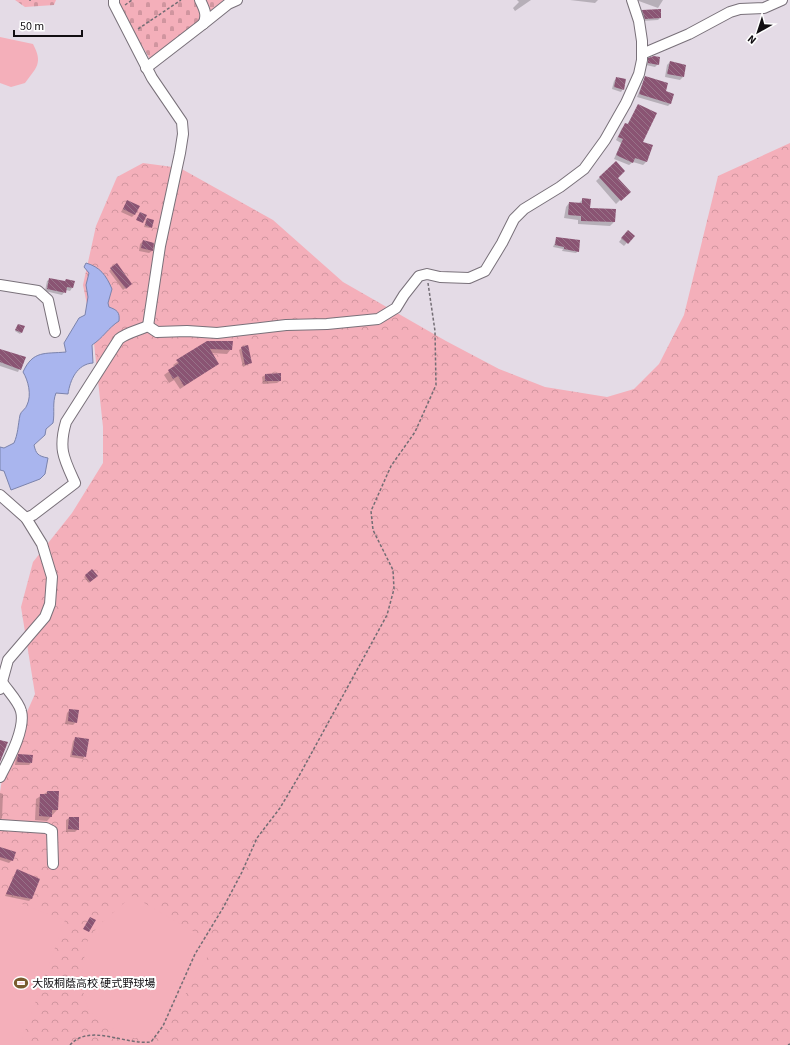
<svg xmlns="http://www.w3.org/2000/svg" width="790" height="1045" viewBox="0 0 790 1045" font-family="'Source Sans 3','Noto Sans JP',sans-serif">
	<style>
		.forest { fill: url(#forest-crowns) }
		.cemetery { fill: url(#cemetery-stones) }
		.pitch { fill: #f4afba }
		.water { fill: #a9b5ee; stroke: #7b83ac }
		.shadow { fill: #0003 }
		.building { fill: url(#building-back-hatch) }
		.lines { fill: none; stroke-linecap: round; stroke-linejoin: round }
		.minor-casing { stroke: #79717a; stroke-width: 12 }
		.path { stroke: #736d74; stroke-width: 1.5; stroke-dasharray: 3 2; stroke-linecap: butt }
		.minor { stroke: #fff; stroke-width: 10 }
		.labels { text-anchor: middle; stroke-width: 4; stroke-linejoin: round; paint-order: stroke }
		.poi-label { font-size: 11px; fill: #110e12; stroke: #fff; text-anchor: start }
	</style>
	<defs>
		<pattern id="forest-crowns" width="20" height="18" patternUnits="userSpaceOnUse"><rect width="20" height="18" fill="#f4afba"/><path d="M2 6a3 3 0 1 1 6 0M12 15a3 3 0 1 1 6 0" fill="none" stroke="#d0959f"/></pattern>
		<pattern id="cemetery-stones" width="16" height="16" patternUnits="userSpaceOnUse"><rect width="16" height="16" fill="#f4afba"/><path d="M2 7V4a2 2 0 0 1 4 0v3zM10 15v-3a2 2 0 0 1 4 0v3z" fill="#d0959f"/></pattern>
		<pattern id="building-back-hatch" width="6" height="6" patternUnits="userSpaceOnUse"><rect width="6" height="6" fill="#8a5473"/><path d="M-1 5l2 2M0 0l6 6M5-1l2 2" fill="none" stroke="#987288"/></pattern>
	</defs>
	<rect width="100%" height="100%" fill="#e4dbe6"/>
	<polygon class="forest" points="790,143 790,1045 0,1045 0,792 5,761 35,694 21,607 33,562 72,513 103,463 103,427 93,334 83,285 96,226 117,177 143,163 180,168 273,220 343,282 446,341 499,369 545,387 607,397 634,389 659,364 684,315 718,176"/>
	<g class="cemetery">
		<polygon points="15,0 56,0 54,5 25,7"/>
		<polygon points="115,0 242,0 151,61"/>
	</g>
	<g class="pitch">
		<path d="M0 37 33 44C43 63 37 67 25 83L11 87 0 83Z"/>
		<polygon points="0,896 65,920 20,1045 0,1045"/>
		<polygon points="132,896 215,944 162,1034 148,1038 133,1038 116,1031 89,1011 82,988 83,964 88,939 101,923"/>
	</g>
	<path class="water" d="M86 263C100 267 106 275 112 289L108 303 109 307C117 310 120 312 119 321 108 328 103 338 92 345L93 363C77 364 70 380 68 394L56 393C52 403 55 412 53 423L46 429 45 435 34 445C36 454 38 456 48 458L45 474 40 479 11 490 4 471 0 470V447L4 448 14 443C18 434 18 425 20 415 21 411 26 409 27 405 32 395 28 380 23 372 33 350 45 354 66 352L64 343 79 318 85 315 88 297 86 285 89 273 84 267Z"/>
	<g class="shadow">
		<polygon points="517,0 531,0 515,11 513,8 519,2"/>
		<polygon points="570,0 598,0 595,3"/>
		<polygon points="636,0 663,0 658,8"/>
		<polygon points="642,10 660,18 658,20 642,21 640,13"/>
		<polygon points="649,59 658,64 655,67 646,65"/>
		<polygon points="670,62 685,65 683,77 680,80 665,77 667,65"/>
		<polygon points="645,77 665,92 670,104 668,106 637,97"/>
		<polygon points="617,78 623,89 621,92 612,89 614,81"/>
		<polygon points="638,105 642,142 651,146 646,162 643,165 633,162 629,165 614,159 621,143 616,140 622,128 627,125"/>
		<polygon points="616,162 616,178 629,191 616,204 596,181"/>
		<polygon points="583,199 589,209 614,222 610,226 578,224 578,220 564,218 566,207 569,203 578,204"/>
		<polygon points="127,201 135,214 132,217 121,212"/>
		<polygon points="146,220 151,227 150,228 144,227"/>
		<polygon points="625,234 633,236 624,246 619,242"/>
		<polygon points="557,238 578,251 576,253 562,251 563,249 553,247"/>
		<polygon points="143,241 153,243 152,251 149,253 139,251 140,244"/>
		<polygon points="111,269 128,286 123,290 109,271"/>
		<polygon points="50,279 64,282 74,282 72,288 70,291 66,290 62,295 45,291 47,281"/>
		<polygon points="18,325 21,333 20,334 15,331"/>
		<polygon points="207,342 231,349 227,354 211,353 218,364 180,389 174,380 169,383 164,375 175,367 173,365"/>
		<polygon points="242,348 251,363 243,367 239,350"/>
		<polygon points="0,350 24,358 18,372 0,366"/>
		<polygon points="265,375 280,381 277,383 263,384 262,377"/>
		<polygon points="92,570 97,576 89,583 84,577"/>
		<polygon points="70,710 76,722 73,725 65,724 67,713"/>
		<polygon points="76,738 85,756 83,759 70,757 73,741"/>
		<polygon points="19,755 31,763 29,765 15,765 16,758"/>
		<polygon points="47,792 57,810 47,821 35,820 36,799"/>
		<polygon points="0,793 3,794 2,818 0,820"/>
		<polygon points="69,818 78,829 75,832 66,832 66,820"/>
		<polygon points="0,848 12,860 9,863 0,860"/>
		<polygon points="17,870 31,899 29,901 5,896"/>
	</g>
	<g class="building">
		<polygon points="661,9 661,18 645,19 642,10"/>
		<polygon points="654,56 660,57 659,65 648,63 648,58"/>
		<polygon points="670,61 686,65 684,77 667,74"/>
		<polygon points="645,76 668,83 666,91 674,94 671,104 639,94"/>
		<polygon points="616,77 626,79 624,90 614,87"/>
		<polygon points="638,104 657,113 643,142 653,145 647,162 635,158 633,163 616,155 623,139 618,137 625,123 628,124"/>
		<polygon points="616,161 625,171 618,178 631,192 621,201 599,177"/>
		<polygon points="582,198 591,199 590,208 616,209 615,222 581,221 581,216 568,215 569,202 582,203"/>
		<polygon points="127,200 140,206 135,215 123,209"/>
		<polygon points="140,212 147,215 143,223 136,220"/>
		<polygon points="147,218 154,220 152,228 145,225"/>
		<polygon points="628,230 635,236 628,244 621,238"/>
		<polygon points="556,237 580,240 579,252 564,249 564,247 555,245"/>
		<polygon points="143,240 154,243 153,251 141,248"/>
		<polygon points="117,263 132,284 126,289 110,268"/>
		<polygon points="49,278 65,281 66,279 75,281 73,288 67,287 66,293 47,289"/>
		<polygon points="18,324 25,326 22,333 15,330"/>
		<polygon points="207,341 233,341 232,350 210,349 219,364 184,386 178,376 173,379 168,370 179,363 176,360"/>
		<polygon points="248,345 252,363 245,365 241,347"/>
		<polygon points="0,349 26,357 21,370 0,362"/>
		<polygon points="281,373 281,381 265,381 265,374"/>
		<polygon points="92,569 98,576 90,582 85,575"/>
		<polygon points="69,709 79,710 77,723 68,721"/>
		<polygon points="75,737 89,739 86,757 72,755"/>
		<polygon points="0,740 8,742 0,762"/>
		<polygon points="18,754 33,755 32,763 17,762"/>
		<polygon points="47,791 59,791 58,810 52,810 52,817 39,816 40,794 47,794"/>
		<polygon points="69,817 79,817 79,830 68,829"/>
		<polygon points="0,847 16,852 13,861 0,857"/>
		<polygon points="17,869 40,879 32,899 6,894"/>
		<polygon points="90,917 96,920 89,932 83,929"/>
	</g>
	<g class="lines">
		<defs>
			<g id="minor">
				<polyline points="114,0 114,4 152,78 182,122 183,134 180,153 160,246 148,326"/>
				<polyline points="203,24 228,4 237,0"/>
				<polyline points="642,54 689,34 730,12 740,9 764,8 782,0"/>
				<path d="M146 68 203 24C208 16 204 8 200 0"/>
				<polyline points="0,285 38,291 48,300 55,332"/>
				<polyline points="148,326 157,332 187,331 217,333 286,325 327,324 378,319 396,308 404,295 419,276 427,274 440,277 469,278 485,271 502,243 514,219 524,209 560,187 584,169 605,140 626,103 639,74 642,60 642,41 639,21 632,0"/>
				<polyline points="0,495 26,518 42,544 52,577 50,604 45,617 8,660 0,689"/>
				<path d="M26 518 33 515 75 483C64 459 58 449 66 422L119 339C128 332 137 331 148 326"/>
				<path d="M0 777C8 761 26 729 21 711 19 702 8 691 2 682"/>
				<polyline points="0,825 46,828 52,831 53,864"/>
			</g>
		</defs>
		<use href="#minor" class="minor-casing"/>
		<g class="path">
			<polyline points="30,1 30,0"/>
			<polyline points="125,5 132,0"/>
			<polyline points="138,29 181,0"/>
			<path d="M70 1045C90 1023 124 1045 151 1042L163 1026 195 954 223 908 242 872 257 838 280 808 299 776 387 615 394 589 393 570 373 530 371 511 391 466 415 432 436 385 435 331 428 283"/>
			<polyline points="788,1045 790,1044"/>
		</g>
		<use href="#minor" class="minor"/>
	</g>
	<defs>
		<symbol id="stadium-bare" viewBox="-9 -9 18 18"><path d="M0-5a6.5 5 0 1 0 0 10a6.5 5 0 1 0 0-10ZM-3.5-1.8h7v3.6h-7Z" fill="#785c2f" stroke="#fff" stroke-width="2.5" paint-order="stroke"/></symbol>
	</defs>
	<g fill-rule="evenodd">
		<use href="#stadium-bare" x="11" y="973" width="20" height="20"/>
	</g>
	<g class="labels">
		<g class="poi-label">
			<text x="32" y="987">大阪桐蔭高校 硬式野球場</text>
		</g>
	</g>
	<g transform="translate(758 32) rotate(219)" stroke="#ffffff" stroke-width="3" paint-order="stroke">
	<path d="M0-3L7 15L0 10L-7 15Z" fill="#110e12"/>
	<text y="-6" font-size="11" font-weight="bold" text-anchor="middle" fill="#110e12">N</text>
	</g>
	<path d="M14 30v6h68v-6" fill="none" stroke="#110e12" stroke-width="2"/>
	<text x="20" y="30" font-size="12" fill="#110e12" stroke="#ffffff" stroke-width="3" paint-order="stroke">50 m</text>
</svg>
